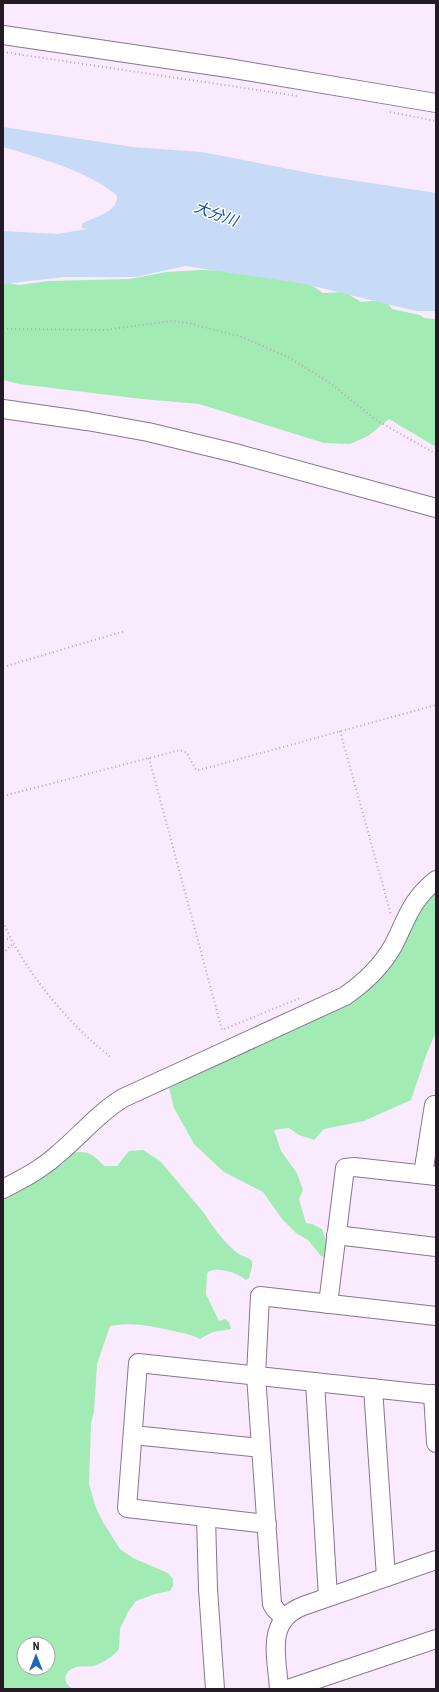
<svg xmlns="http://www.w3.org/2000/svg" width="439" height="1692" viewBox="0 0 439 1692" font-family="'Roboto Condensed','Noto Sans JP',sans-serif">
	<style>
		.green { fill: #a2ebb4; fill-rule: evenodd }
		.water { fill: #c7dbf6 }
		.lines { fill: none; stroke-linecap: round; stroke-linejoin: round }
		.minor-casing { stroke: #8a7490; stroke-width: 20 }
		.path { stroke: #b7aaba; stroke-width: 2; stroke-dasharray: 1 3; stroke-linecap: butt }
		.minor { stroke: #fff; stroke-width: 18 }
		.labels { text-anchor: middle; stroke-width: 3; stroke-linejoin: round; paint-order: stroke }
		.water-label { font-size: 15px; font-style: italic; fill: #14529d; stroke: #fefefe }
	</style>
	<rect width="100%" height="100%" fill="#f9ebfd"/>
	<g class="green">
		<polygon points="201,270 233,271 307,282 323,293 345,292 361,302 379,300 387,302 392,309 420,315 424,318 436,319 436,447 389,419 368,436 350,444 324,443 199,404 142,399 19,384 3,380 3,282 19,285 49,281 130,279 166,272"/>
		<polygon points="436,889 436,1032 427,1053 411,1100 364,1121 324,1129 314,1140 299,1135 289,1128 274,1130 281,1151 297,1173 303,1190 299,1199 306,1223 312,1224 322,1229 330,1250 328,1259 321,1256 308,1240 296,1233 282,1219 263,1192 224,1172 194,1144 174,1108 169,1088 367,989 391,967 406,942 411,922"/>
		<path d="M143 1150 160 1161 204 1213C212 1226 227 1246 239 1254 243 1257 250 1257 252 1262 253 1267 250 1273 249 1278L246 1280C238 1273 215 1265 207 1273L206 1294 219 1321 225 1319 229 1322 231 1329 213 1332 200 1339C191 1334 183 1333 173 1331 150 1326 134 1322 110 1326L97 1364 94 1412 91 1423 89 1484 96 1508 103 1522 120 1549 133 1558 168 1573 173 1579V1586L170 1591 155 1594 136 1601 128 1612 120 1629 119 1649C114 1656 104 1662 96 1665 89 1668 83 1665 77 1667 64 1670 61 1682 73 1689H3V1199L63 1164 71 1153C88 1150 93 1154 104 1166H117L129 1151ZM24 1644H48V1668H24Z"/>
	</g>
	<path class="water" d="M3 127 133 147 202 152 325 176 436 193V311H416L305 284 185 266 136 277H64L3 284V231L57 234 87 229 82 228V224C94 216 117 214 117 196 94 173 34 156 3 147Z"/>
	<g class="lines">
		<defs>
			<g id="minor">
				<polyline points="3,35 228,68 436,103"/>
				<polyline points="3,409 87,421 148,432 235,453 436,508"/>
				<polyline points="423,1174 434,1105 436,1106"/>
				<path d="M3 1189C22 1179 42 1169 58 1154 80 1136 98 1113 123 1098L345 996C364 983 381 967 393 946 407 919 410 901 436 880"/>
				<polyline points="336,1235 436,1247"/>
				<polyline points="328,1304 345,1168 354,1167 436,1176"/>
				<polyline points="315,1382 328,1597"/>
				<polyline points="373,1388 386,1577"/>
				<polyline points="433,1394 436,1443"/>
				<polyline points="133,1435 261,1448"/>
				<polyline points="206,1517 208,1589 215,1689"/>
				<polyline points="267,1524 127,1508 138,1363 436,1395"/>
				<polyline points="284,1618 275,1609 272,1604 256,1375 260,1296 436,1316"/>
				<path d="M279 1689C277 1656 265 1621 303 1606L436 1560"/>
				<polyline points="288,1689 436,1639"/>
			</g>
		</defs>
		<use href="#minor" class="minor-casing"/>
		<g class="path">
			<polyline points="3,52 298,96"/>
			<polyline points="390,112 436,121"/>
			<polyline points="3,329 105,330 171,321 188,323 242,337 288,357 330,383 376,420 436,454"/>
			<polyline points="3,667 125,631"/>
			<polyline points="340,731 391,915"/>
			<polyline points="149,758 222,1030 300,998"/>
			<polyline points="3,796 180,750 187,753 196,770 199,770 436,705"/>
			<path d="M3 922C25 972 69 1025 112 1058"/>
			<polyline points="3,938 11,940"/>
			<polyline points="3,954 7,949 13,944"/>
		</g>
		<use href="#minor" class="minor"/>
	</g>
	<g class="labels">
		<g class="water-label">
			<text transform="translate(216 214) rotate(20)" y="5">大分川</text>
		</g>
	</g>
	<rect width="439" height="1692" fill="none" stroke="#231a25" stroke-width="8"/>
	<g transform="translate(36 1656)"><circle r="19" fill="#fefefe" stroke="#a6a3a7"/>
	<path d="M0-3L7 15L0 10L-7 15Z" fill="#2464b6"/>
	<text y="-6" font-size="11" font-weight="bold" text-anchor="middle" fill="#231a25">N</text>
	</g>
</svg>
